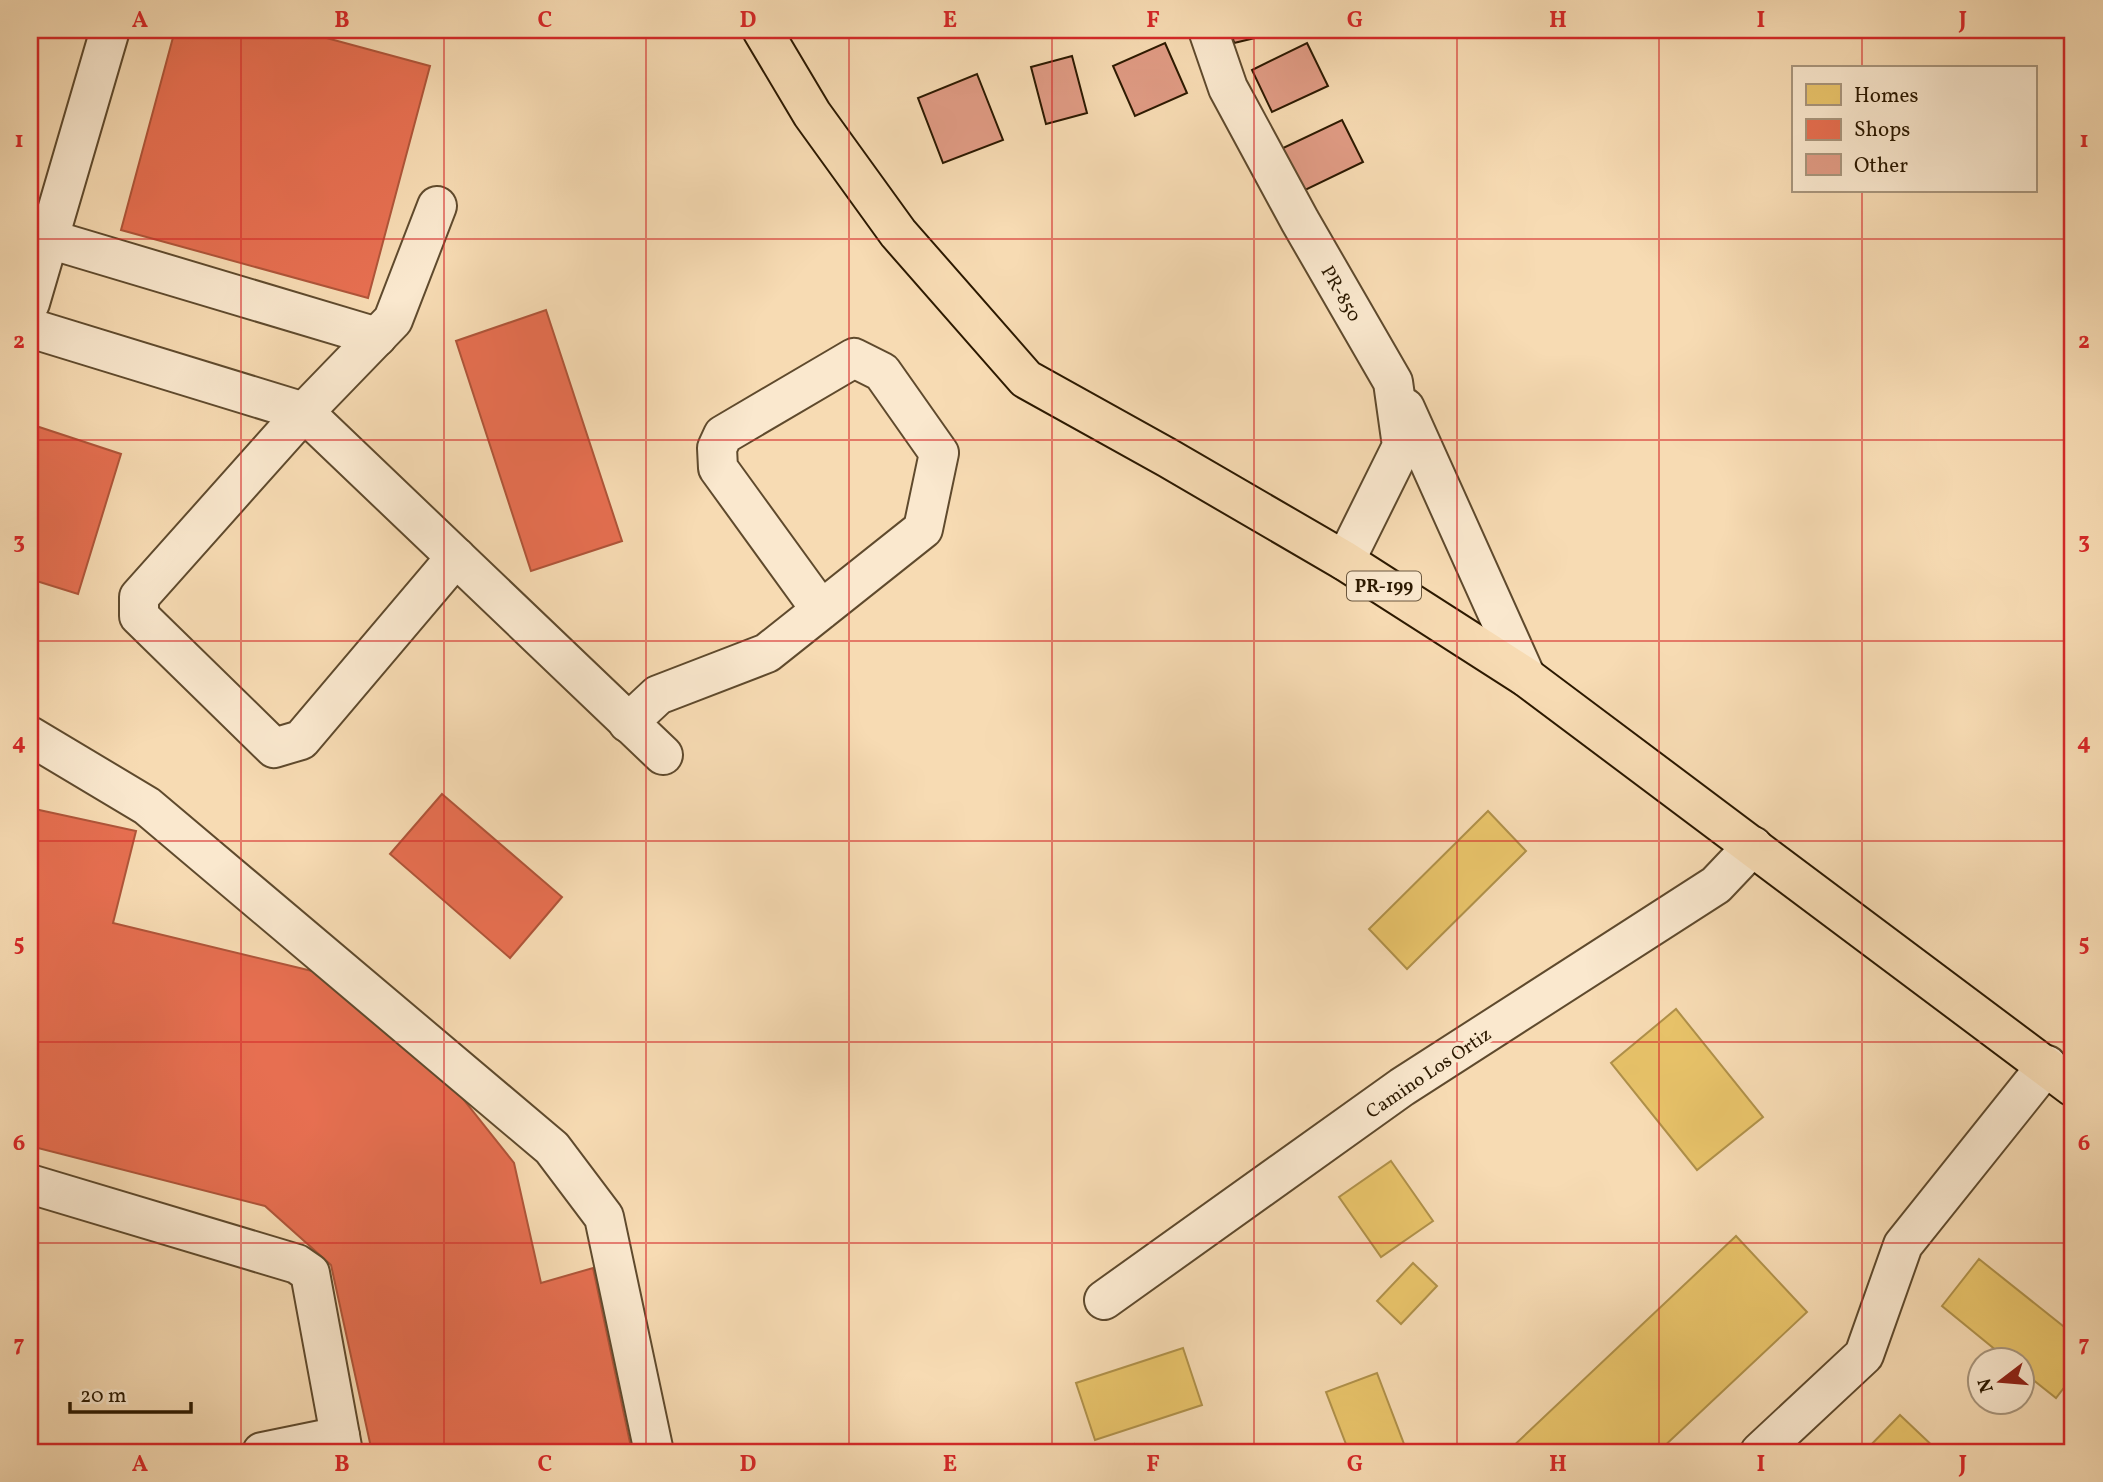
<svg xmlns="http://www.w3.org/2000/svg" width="2103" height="1482" viewBox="0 0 2103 1482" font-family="Vollkorn,serif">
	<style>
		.homes { fill: #e9c46a; stroke: #b0914a; stroke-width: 2 }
		.shops { fill: #e76f51; stroke: #af5539; stroke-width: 2 }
		.building { fill: #e09b84; stroke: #2c1900; stroke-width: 2 }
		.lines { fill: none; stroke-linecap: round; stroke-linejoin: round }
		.minor-casing { stroke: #5f4a2d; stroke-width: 42 }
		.major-casing { stroke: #2c1900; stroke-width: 42 }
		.minor { stroke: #fae8ce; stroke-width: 38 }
		.major { stroke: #f7dbb3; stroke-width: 38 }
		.grid { fill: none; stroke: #d62828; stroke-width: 2; stroke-opacity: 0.55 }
		.labels { text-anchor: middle; stroke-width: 7; stroke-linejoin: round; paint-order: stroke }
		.shield { fill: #fae8ce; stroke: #6a573e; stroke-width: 2 }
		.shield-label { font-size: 18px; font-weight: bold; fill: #2c1900 }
		.street-label { font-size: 19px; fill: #2c1900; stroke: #fae8ce }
		.neatline { fill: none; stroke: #d62828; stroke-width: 2.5 }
		.grid-label { font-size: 23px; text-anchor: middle; font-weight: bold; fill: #d62828 }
	</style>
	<rect width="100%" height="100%" fill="#f7dbb3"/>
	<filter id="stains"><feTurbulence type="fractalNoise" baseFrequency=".00286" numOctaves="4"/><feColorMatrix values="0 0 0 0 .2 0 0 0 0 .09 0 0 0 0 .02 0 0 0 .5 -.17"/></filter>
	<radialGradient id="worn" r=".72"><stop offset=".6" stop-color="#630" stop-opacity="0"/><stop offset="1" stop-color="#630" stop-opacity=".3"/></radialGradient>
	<g class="homes">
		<polygon points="1488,811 1526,851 1407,969 1369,929"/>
		<polygon points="1676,1009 1763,1117 1697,1170 1611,1063"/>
		<polygon points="1391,1161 1433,1221 1381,1257 1339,1197"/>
		<polygon points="1736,1236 1807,1312 1658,1452 1507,1452"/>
		<polygon points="1979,1259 2073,1334 2073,1376 2056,1398 2022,1371 2022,1360 2008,1360 1942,1306"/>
		<polygon points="1413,1263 1437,1286 1401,1324 1377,1301"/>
		<polygon points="1183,1348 1202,1405 1095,1440 1076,1383"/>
		<polygon points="1377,1373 1404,1444 1382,1452 1349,1452 1326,1392"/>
		<polygon points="1900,1415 1939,1452 1864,1452"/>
		<polygon points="1134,1444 1137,1452 1107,1452"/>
	</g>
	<g class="shops">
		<polygon points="175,30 297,30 430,66 368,298 121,230"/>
		<polygon points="546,310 622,541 531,571 456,341"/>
		<polygon points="30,424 121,454 78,594 30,579"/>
		<polygon points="442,794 562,897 510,958 390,854"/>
		<polygon points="30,808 136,831 113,923 341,978 436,1065 514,1163 541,1283 593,1268 632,1452 372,1452 331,1265 265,1206 30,1146"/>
	</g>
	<g class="building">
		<polygon points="1231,30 1283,30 1284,31 1234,43"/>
		<polygon points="1165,43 1187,93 1135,116 1113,66"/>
		<polygon points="1307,43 1328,86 1272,112 1252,70"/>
		<polygon points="1072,56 1087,113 1046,124 1031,67"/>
		<polygon points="977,74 1003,140 943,163 918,98"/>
		<polygon points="1342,120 1363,162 1301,192 1281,149"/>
	</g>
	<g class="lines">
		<defs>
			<g id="minor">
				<polyline points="1208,30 1228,88 1300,221 1393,382 1402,446 1345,561"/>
				<polyline points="437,206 393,320 304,412 139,597 139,616 274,748 301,740 456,557"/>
				<polyline points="49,239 377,337"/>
				<polyline points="30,303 110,30"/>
				<polyline points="30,328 304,412 663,755"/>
				<polyline points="1405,408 1526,677"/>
				<polyline points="628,723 658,695 767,653 923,529 939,453 882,372 854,358 723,435 717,448 718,468 821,610"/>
				<polyline points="30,736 147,806 552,1148 604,1217 654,1452"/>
				<polyline points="30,1184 297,1264 310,1273 343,1452"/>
				<polyline points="1104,1300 1402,1087 1716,885 1753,846"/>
				<polyline points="262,1452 340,1436"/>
				<polyline points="1760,1452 1864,1355 1903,1245 2047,1065"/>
			</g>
			<polyline id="major" points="762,30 812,114 898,233 1026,379 1168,458 1345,561 1526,677 2073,1087"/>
		</defs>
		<use href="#minor" class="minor-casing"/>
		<use href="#major" class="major-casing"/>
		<use href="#minor" class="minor"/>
		<use href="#major" class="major"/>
	</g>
	<path class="grid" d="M241 30V1452M444 30V1452M646 30V1452M849 30V1452M1052 30V1452M1254 30V1452M1457 30V1452M1659 30V1452M1862 30V68M1862 191V1452M30 239H2073M30 440H2073M30 641H2073M30 841H2073M30 1042H2073M30 1243H2073"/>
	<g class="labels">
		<rect class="shield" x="1347" y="571.5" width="74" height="29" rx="5"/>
		<g class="shield-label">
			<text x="1384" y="592">PR-199</text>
		</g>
		<g class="street-label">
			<text transform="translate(1342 293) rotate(60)" y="7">PR-850</text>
			<text transform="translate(1428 1072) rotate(-34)" y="7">Camino Los Ortiz</text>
		</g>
	</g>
	<rect width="2103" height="1482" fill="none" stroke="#f7dbb3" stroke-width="77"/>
	<rect x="1792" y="66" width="245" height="126" fill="#fae8ce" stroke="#a8957c" stroke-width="2"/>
	<rect x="1806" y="84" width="35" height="21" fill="#e9c46a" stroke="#a8957c" stroke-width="2"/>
	<text x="1854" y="102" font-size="21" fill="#2c1900">Homes</text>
	<rect x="1806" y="119" width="35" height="21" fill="#e76f51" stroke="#a8957c" stroke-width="2"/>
	<text x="1854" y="136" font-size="21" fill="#2c1900">Shops</text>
	<rect x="1806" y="154" width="35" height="21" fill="#e09b84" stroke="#a8957c" stroke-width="2"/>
	<text x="1854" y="172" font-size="21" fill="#2c1900">Other</text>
	<g transform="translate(2001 1381) rotate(254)"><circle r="33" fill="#fae8ce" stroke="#a8957c" stroke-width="2"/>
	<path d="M0-5L12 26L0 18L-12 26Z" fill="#8f2418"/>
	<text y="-10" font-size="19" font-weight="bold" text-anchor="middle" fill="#2c1900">N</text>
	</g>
	<path d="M70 1402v10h121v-10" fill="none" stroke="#2c1900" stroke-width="3.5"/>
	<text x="80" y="1402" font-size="21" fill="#2c1900" stroke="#fae8ce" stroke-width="5" paint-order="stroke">20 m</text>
	<rect x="38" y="38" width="2026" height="1406" class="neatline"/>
	<g class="grid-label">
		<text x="140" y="27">A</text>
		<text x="342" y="27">B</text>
		<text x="545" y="27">C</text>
		<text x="748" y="27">D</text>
		<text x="950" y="27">E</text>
		<text x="1153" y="27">F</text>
		<text x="1355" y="27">G</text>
		<text x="1558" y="27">H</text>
		<text x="1761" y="27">I</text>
		<text x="1963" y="27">J</text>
		<text x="19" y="147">1</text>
		<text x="2084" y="147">1</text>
		<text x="19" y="348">2</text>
		<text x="2084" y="348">2</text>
		<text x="19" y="548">3</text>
		<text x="2084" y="548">3</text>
		<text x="19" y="749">4</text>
		<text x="2084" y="749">4</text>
		<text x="19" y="950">5</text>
		<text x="2084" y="950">5</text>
		<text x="19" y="1150">6</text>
		<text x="2084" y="1150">6</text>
		<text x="19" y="1351">7</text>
		<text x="2084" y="1351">7</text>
		<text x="140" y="1471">A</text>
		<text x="342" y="1471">B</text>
		<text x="545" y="1471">C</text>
		<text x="748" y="1471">D</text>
		<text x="950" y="1471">E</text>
		<text x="1153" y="1471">F</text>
		<text x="1355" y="1471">G</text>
		<text x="1558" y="1471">H</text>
		<text x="1761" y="1471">I</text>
		<text x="1963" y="1471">J</text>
	</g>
	<rect width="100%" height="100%" filter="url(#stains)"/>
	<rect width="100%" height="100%" fill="url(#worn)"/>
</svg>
